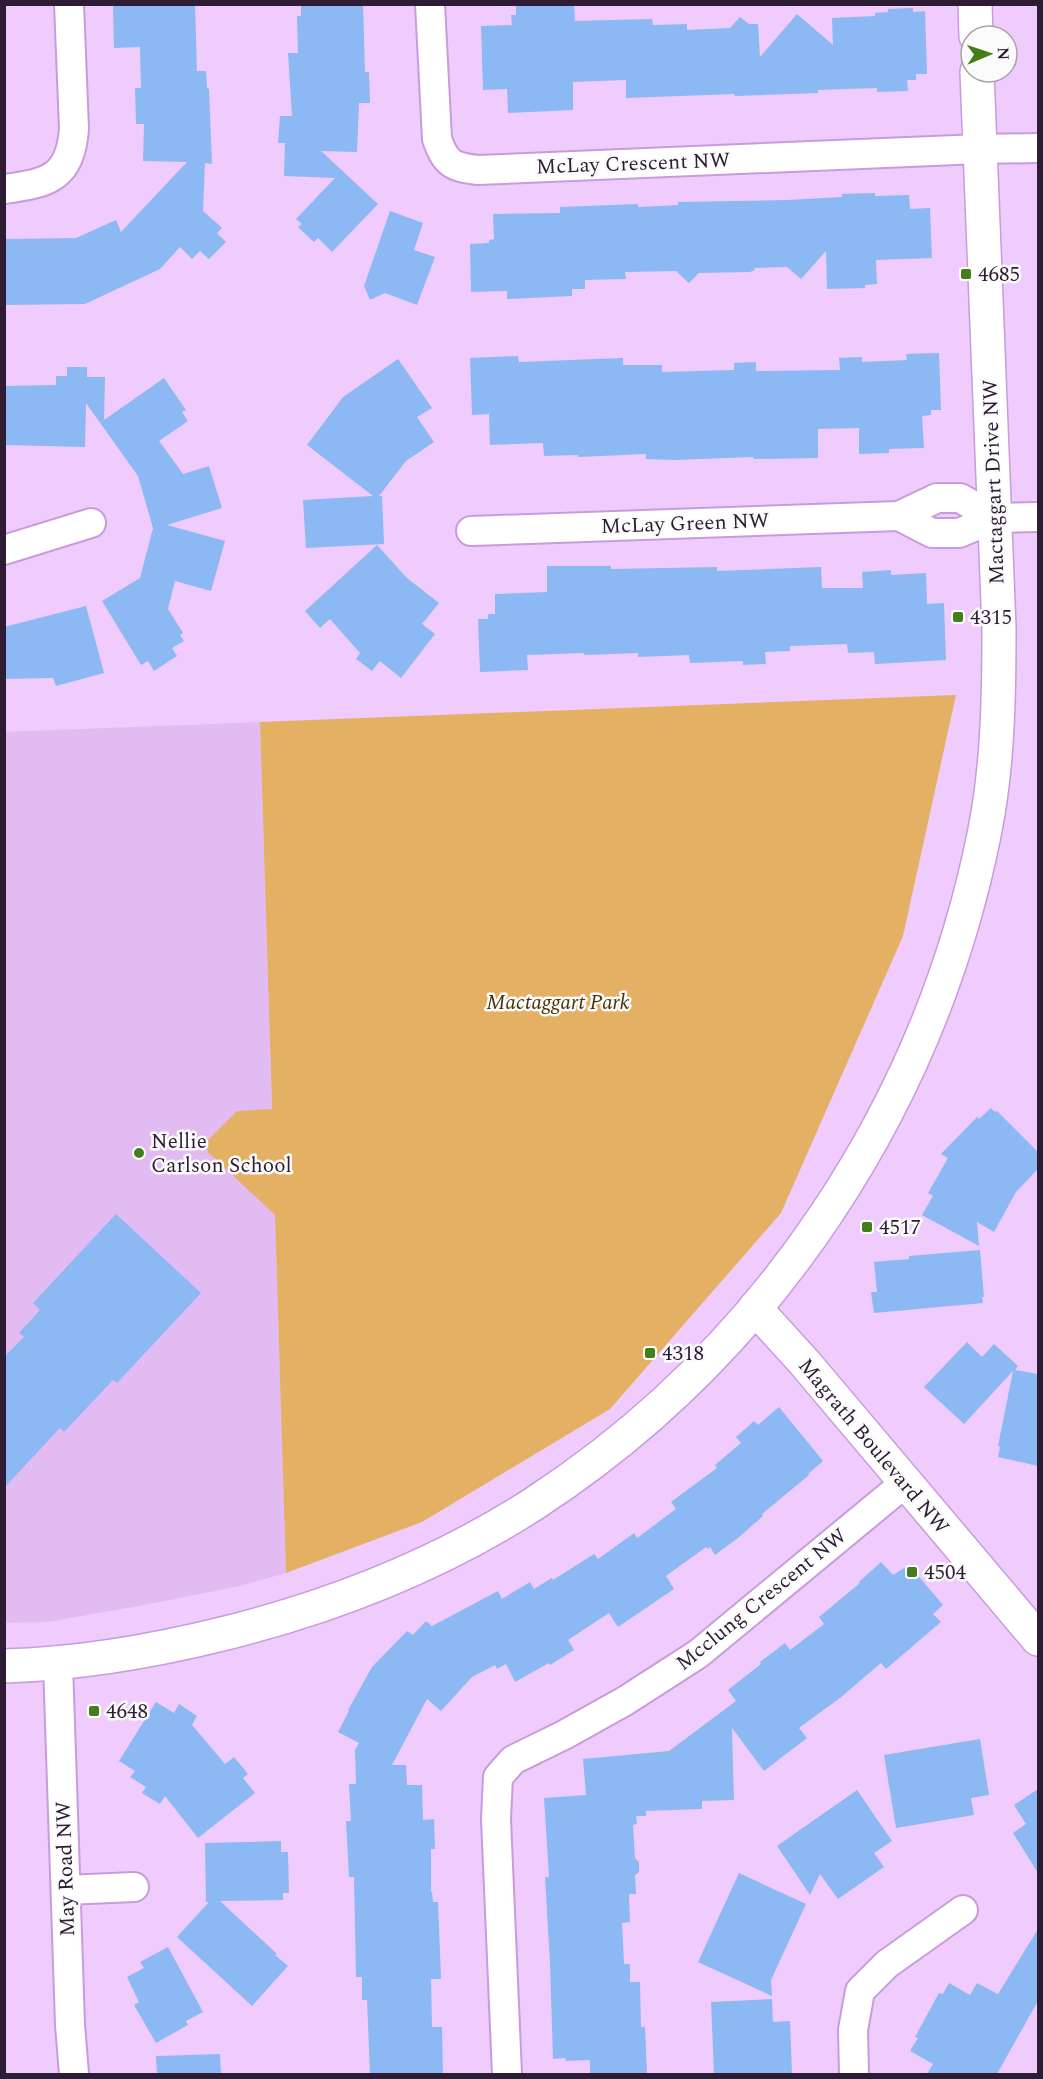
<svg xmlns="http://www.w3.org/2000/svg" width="1043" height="2079" viewBox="0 0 1043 2079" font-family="Spectral,serif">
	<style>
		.built { fill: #e2bbf2 }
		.green { fill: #e4b063 }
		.building { fill: #8cb9f4 }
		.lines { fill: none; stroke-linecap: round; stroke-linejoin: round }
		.street-casing { stroke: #c89cda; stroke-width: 32 }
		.secondary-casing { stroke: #c89cda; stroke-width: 36 }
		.street { stroke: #fff; stroke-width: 28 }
		.secondary { stroke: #fff; stroke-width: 33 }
		.poi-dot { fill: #437e19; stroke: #fbfbfb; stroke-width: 2 }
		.labels { text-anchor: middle; stroke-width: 5; stroke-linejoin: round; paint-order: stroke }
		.street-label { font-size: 21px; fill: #2d1c34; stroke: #fbfbfb }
		.poi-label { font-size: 21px; fill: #2d1c34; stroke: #fbfbfb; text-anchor: start }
		.park-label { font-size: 21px; font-style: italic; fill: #493107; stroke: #fbfbfb }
	</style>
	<rect width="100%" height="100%" fill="#efcbfe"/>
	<polygon class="built" points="260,722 286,1573 240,1586 144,1605 47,1622 5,1623 4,732"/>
	<polygon class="green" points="956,695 903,936 781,1213 610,1409 422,1522 286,1573 275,1215 208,1152 206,1142 237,1111 272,1109 260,722"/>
	<g class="building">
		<polygon points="113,4 195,4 197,71 206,71 207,88 209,89 212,164 205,163 203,211 222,228 217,233 226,242 209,259 200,251 192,259 180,247 160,269 85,304 4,305 4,239 76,238 116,220 121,232 187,162 143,161 144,124 136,124 135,88 141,88 140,47 114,48"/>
		<polygon points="301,4 363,4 365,72 369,72 370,103 359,103 357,152 321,151 378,204 332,252 318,238 314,242 298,227 302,224 296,219 335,178 284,176 285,143 278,143 280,116 292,116 288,53 298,53 297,16 301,16"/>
		<polygon points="516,4 574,4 575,21 652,19 653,25 687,24 687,30 730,28 740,17 749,24 758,24 760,57 797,14 833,45 832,18 875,16 875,13 888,12 888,9 913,8 913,12 925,11 927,74 916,74 916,80 907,80 908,91 877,92 877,88 818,90 818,93 735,96 734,94 626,98 626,80 573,82 573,110 508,113 507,89 483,90 481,26 512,25 511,15 516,15"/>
		<polygon points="875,193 875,196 909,195 910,209 930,208 932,258 876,260 877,284 865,285 865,288 827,289 826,251 801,279 787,267 754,268 755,270 750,272 699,273 689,283 676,271 625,272 626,279 585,280 585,289 572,289 572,296 507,299 507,291 471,292 470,244 489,243 489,240 494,239 493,214 560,213 560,207 638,204 638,207 678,205 678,202 787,200 842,197 842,194"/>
		<polygon points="390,211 423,223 414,250 435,257 417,305 385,293 370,300 364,286"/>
		<polygon points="939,353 941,410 931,410 931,415 922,416 924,448 889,449 889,453 859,454 859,428 818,429 818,458 754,459 753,457 676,460 646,459 646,454 578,457 578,455 544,456 543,443 490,445 489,414 472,415 470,358 518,356 519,362 623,358 623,365 662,365 662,372 734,370 734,363 756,362 756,371 840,370 839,358 862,357 862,362 907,360 906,354"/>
		<polygon points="398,359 432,408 417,417 434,442 406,461 379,496 382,496 384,544 306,548 303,500 373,496 307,445 343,397"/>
		<polygon points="67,367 87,367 87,377 105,377 104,420 164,378 186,410 182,412 188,421 159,441 183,474 209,466 222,508 167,525 225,541 211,591 175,581 168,609 183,633 180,635 184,641 172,648 177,656 154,671 148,661 141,665 102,601 140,578 153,528 138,476 86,403 85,447 4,445 4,386 56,385 56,376 67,376"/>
		<polygon points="377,545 407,578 439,603 422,624 435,634 401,678 380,661 372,671 356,659 360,653 330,619 320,628 305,611"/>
		<polygon points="547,566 611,566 611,569 717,567 717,571 821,567 822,588 863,588 862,572 891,570 891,575 926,573 927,604 944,603 946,660 875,664 874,652 848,653 847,644 790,646 790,651 765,652 766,664 743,665 743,661 690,663 689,655 638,657 638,653 584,655 584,653 527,655 528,670 480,672 478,619 488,619 488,614 495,614 495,594 547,592"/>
		<polygon points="86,606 104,673 56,686 53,678 4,679 4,627"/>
		<polygon points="991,1108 995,1112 997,1111 1038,1152 1038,1169 1016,1192 994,1232 977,1222 979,1246 922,1215 933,1196 928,1193 948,1158 941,1154 977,1117 979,1119"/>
		<polygon points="116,1214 201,1293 117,1383 113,1380 64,1432 60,1428 4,1488 4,1357 24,1337 19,1333 40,1310 33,1303"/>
		<polygon points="980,1250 984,1297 982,1297 983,1303 874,1313 871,1292 877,1292 874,1262 909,1259 909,1256"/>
		<polygon points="967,1342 982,1357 994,1344 1018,1366 1015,1370 1038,1374 1038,1466 998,1457 1000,1447 998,1446 1013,1371 964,1424 924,1387"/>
		<polygon points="779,1407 823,1461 808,1474 809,1475 762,1514 763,1516 738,1538 715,1555 710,1547 708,1549 706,1547 666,1576 674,1589 618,1627 609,1613 568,1640 574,1650 550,1665 549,1663 515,1682 506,1664 497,1669 495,1665 472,1677 441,1711 427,1699 392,1765 406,1765 407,1785 422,1785 423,1820 434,1819 435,1849 431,1849 431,1892 432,1892 433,1902 438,1902 441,1979 431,1979 432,2027 442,2027 443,2074 370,2074 367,2000 362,2000 362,1977 356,1977 354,1877 349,1877 346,1821 351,1821 349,1784 356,1784 355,1750 359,1743 338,1732 349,1711 348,1710 372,1667 407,1631 413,1635 426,1621 432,1626 498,1591 502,1599 530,1582 534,1589 552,1578 553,1580 594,1554 598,1559 634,1533 637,1538 676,1509 671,1502 717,1468 715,1465 741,1443 736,1437 754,1421 758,1425"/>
		<polygon points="881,1562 893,1575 909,1565 943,1605 933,1614 941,1622 886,1669 881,1663 840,1698 799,1728 807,1738 764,1771 732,1728 734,1800 702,1801 702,1809 646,1811 646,1816 636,1816 637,1824 633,1825 635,1858 639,1862 639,1872 635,1875 636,1894 629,1894 630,1922 622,1923 624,1964 630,1964 630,1982 640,1982 641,2027 645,2027 647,2074 590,2074 590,2060 566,2061 565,2058 553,2059 550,1963 545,1877 549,1877 544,1798 586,1795 583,1759 669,1751 736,1701 728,1690 761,1664 760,1662 785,1643 790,1650 824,1624 819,1617 860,1583 859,1582"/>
		<polygon points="156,1702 174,1713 179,1704 197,1716 192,1725 225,1764 234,1757 248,1774 243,1778 255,1793 198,1838 165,1796 160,1804 142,1793 146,1787 130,1777 135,1771 119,1761"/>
		<polygon points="980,1739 989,1795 971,1798 974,1815 896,1828 884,1755"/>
		<polygon points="1038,1789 1038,1873 1013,1833 1026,1824 1014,1805"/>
		<polygon points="857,1790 892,1841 874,1853 884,1867 838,1899 820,1874 810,1895 777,1846"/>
		<polygon points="281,1841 281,1852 288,1852 289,1893 283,1893 283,1900 220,1901 277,1954 275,1955 288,1966 252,2006 177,1937 209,1902 206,1902 205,1843"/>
		<polygon points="739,1873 806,1904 771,1980 772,1996 698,1962"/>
		<polygon points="1038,1929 1038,2001 997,2074 927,2074 933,2064 910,2051 918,2038 915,2037 939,1993 943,1994 949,1983 970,1995 977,1983 998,1994"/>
		<polygon points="168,1947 203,2012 186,2021 188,2025 156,2043 134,2005 139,2002 127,1977 144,1968 140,1962"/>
		<polygon points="772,1999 773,2022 790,2021 792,2074 714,2074 711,2002"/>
		<polygon points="220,2054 221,2074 157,2074 156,2056"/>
	</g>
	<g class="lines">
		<defs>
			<g id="street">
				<path d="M430 4 437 139C446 164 452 167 478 170L980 149 1038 148"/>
				<path d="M4 189C49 183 70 178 74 129L69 4"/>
				<polyline points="899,516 932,533 959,533 995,518 1038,517"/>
				<polyline points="471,531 899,516 937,498 960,498 995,518"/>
				<polyline points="4,550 91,523"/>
				<polyline points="58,1663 70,2025 74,2074"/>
				<polyline points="66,1890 134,1887"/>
				<polyline points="507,2074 496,1819 498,1777 513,1760 564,1735 625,1701 698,1654 905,1483"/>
				<polyline points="854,2074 853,2030 860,1991 887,1964 963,1910"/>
			</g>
			<g id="secondary">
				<polyline points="975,4 976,36"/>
				<polyline points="755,1308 804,1362 1038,1639"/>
				<path d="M4 1666C79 1664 154 1651 226 1633 334 1606 442 1563 535 1503 768 1351 929 1107 984 835 998 767 999 697 999 628L977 72"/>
			</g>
		</defs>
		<use href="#street" class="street-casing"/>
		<use href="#secondary" class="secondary-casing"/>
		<use href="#street" class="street"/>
		<use href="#secondary" class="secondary"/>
	</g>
	<g class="poi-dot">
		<rect x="960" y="268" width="12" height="12" rx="3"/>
		<rect x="952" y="611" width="12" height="12" rx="3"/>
		<circle cx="139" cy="1153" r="6"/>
		<rect x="861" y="1221" width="12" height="12" rx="3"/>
		<rect x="644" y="1347" width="12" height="12" rx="3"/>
		<rect x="906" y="1566" width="12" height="12" rx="3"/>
		<rect x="88" y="1705" width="12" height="12" rx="3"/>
	</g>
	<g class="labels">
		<g class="street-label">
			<text transform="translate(633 163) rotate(-2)" y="7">McLay Crescent NW</text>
			<text transform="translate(993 482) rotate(-92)" y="7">Mactaggart Drive NW</text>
			<text transform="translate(685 523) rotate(-2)" y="7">McLay Green NW</text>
			<text transform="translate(874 1446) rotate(50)" y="7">Magrath Boulevard NW</text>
			<text transform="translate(761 1599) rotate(-39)" y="7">Mcclung Crescent NW</text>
			<text transform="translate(65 1869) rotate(-92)" y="7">May Road NW</text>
		</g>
		<g class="poi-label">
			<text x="978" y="281">4685</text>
			<text x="970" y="624">4315</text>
			<text x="151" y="1148">Nellie<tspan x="151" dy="24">Carlson School</tspan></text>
			<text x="879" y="1234">4517</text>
			<text x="662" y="1360">4318</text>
			<text x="924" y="1579">4504</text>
			<text x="106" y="1718">4648</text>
		</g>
		<g class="park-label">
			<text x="558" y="1009">Mactaggart Park</text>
		</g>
	</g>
	<rect width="1043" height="2079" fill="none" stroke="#2d1c34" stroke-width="12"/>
	<g transform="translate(989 54) rotate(88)"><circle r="28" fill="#fbfbfb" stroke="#a9a2ab" stroke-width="1.5"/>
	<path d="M0-4.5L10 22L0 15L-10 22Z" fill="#437e19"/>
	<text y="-9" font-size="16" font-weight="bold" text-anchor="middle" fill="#2d1c34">N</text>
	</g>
</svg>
